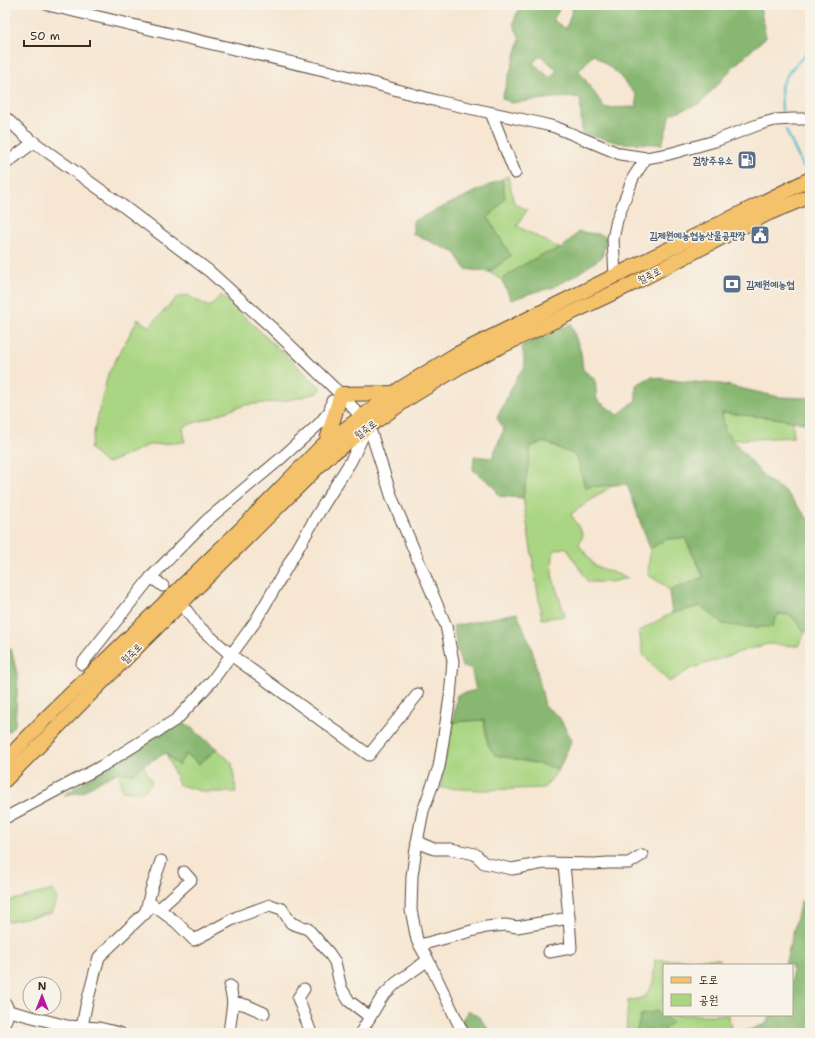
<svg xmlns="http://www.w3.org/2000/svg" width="815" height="1038" viewBox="0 0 815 1038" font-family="'Shantell Sans','Poor Story',sans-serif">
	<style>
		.green { fill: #aad683; stroke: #728050 }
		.forest { fill: #87b771; stroke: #617048; fill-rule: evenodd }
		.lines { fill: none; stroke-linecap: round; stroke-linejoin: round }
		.stream { stroke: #50bbcd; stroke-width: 2.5 }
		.minor-casing { stroke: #574639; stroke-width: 13 }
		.major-casing { stroke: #574639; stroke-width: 16 }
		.minor { stroke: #fff; stroke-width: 11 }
		.major { stroke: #f3c26a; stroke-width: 14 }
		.labels { text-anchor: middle; stroke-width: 3.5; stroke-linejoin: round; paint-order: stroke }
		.service-label { font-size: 10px; font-weight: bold; fill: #4e5e75; stroke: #f7f3e8; text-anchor: end }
		.street-label { font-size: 10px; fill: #3b2a1e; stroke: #f7f3e8 }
	</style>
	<rect width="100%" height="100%" fill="#f7f3e8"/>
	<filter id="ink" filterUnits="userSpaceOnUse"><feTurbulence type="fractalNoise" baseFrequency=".025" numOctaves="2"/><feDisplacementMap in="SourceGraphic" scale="8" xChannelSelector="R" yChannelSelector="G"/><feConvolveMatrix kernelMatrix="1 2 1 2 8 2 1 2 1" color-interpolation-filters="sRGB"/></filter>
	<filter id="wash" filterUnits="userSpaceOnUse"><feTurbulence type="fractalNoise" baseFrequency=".012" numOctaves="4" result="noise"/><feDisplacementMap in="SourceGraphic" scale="16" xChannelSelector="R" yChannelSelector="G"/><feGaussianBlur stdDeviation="0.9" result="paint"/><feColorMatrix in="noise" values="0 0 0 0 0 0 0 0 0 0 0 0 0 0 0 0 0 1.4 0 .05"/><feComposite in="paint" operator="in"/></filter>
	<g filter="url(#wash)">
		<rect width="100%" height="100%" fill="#f6e6d2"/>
		<g class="green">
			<polygon points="508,176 514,203 527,210 517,226 561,249 541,255 518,268 502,280 489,272 511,256 488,218 498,207 505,197 502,179"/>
			<polygon points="187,295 209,307 221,295 322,389 318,393 284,401 245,405 183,427 185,442 149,445 106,464 90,449 108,374 138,319 149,327 176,298"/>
			<polygon points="722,413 775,418 793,421 793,437 733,440 725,431"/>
			<polygon points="545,442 577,456 585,487 613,485 571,514 583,535 579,545 595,566 628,578 610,582 588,582 566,547 553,551 552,575 565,616 542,619 523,498 531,446"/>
			<polygon points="685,538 704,578 669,591 664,585 648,575 650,549 666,539"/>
			<polygon points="701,606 723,624 778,614 791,615 805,632 798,646 768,644 746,650 690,669 669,682 643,655 639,631 672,613"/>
			<polygon points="484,720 488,745 543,765 559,769 544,788 483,790 441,788 442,773 453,722"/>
			<polygon points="217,749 232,763 236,792 205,792 179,785 166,753 178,766 186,754 199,764"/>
			<path d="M143 765 152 782C144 796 136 792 122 791L119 772 133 774Z"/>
			<polygon points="53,890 57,900 51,913 5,922 5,902"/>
			<polygon points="719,959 721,965 664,965 664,1015 729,1015 731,1033 661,1033 672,1022 641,1015 636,1033 626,1033 628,1001 645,997 653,983 655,960"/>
		</g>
		<g class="forest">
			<path d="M521 5H556L559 10 553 20 566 29 574 5H761L760 7 766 37 733 67 701 103 671 114 662 144 620 143 582 133 580 97 554 98 511 103 502 98 520 39 513 23ZM593 54 618 74 636 95 637 107 605 108 579 71ZM540 55 557 70 550 78 533 63Z"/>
			<polygon points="502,179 505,197 498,207 488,218 511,256 489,272 465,269 456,253 413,234 413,221"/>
			<polygon points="578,232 599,234 607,237 602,257 576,275 552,288 534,292 511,300 502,280 518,268 541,255 561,249"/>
			<polygon points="571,324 581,353 583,370 595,379 597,400 618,415 636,400 636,385 651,377 679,381 721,384 779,397 810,398 810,424 775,418 722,413 725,431 766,479 786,492 810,521 810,629 805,632 791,615 778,614 772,627 744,627 723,624 701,606 672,613 669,591 704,577 685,538 666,539 650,549 627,484 585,487 577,456 545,442 531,446 523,498 499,496 494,486 473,470 474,456 492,458 504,429 497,418 518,375 525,367 522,346"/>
			<polygon points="517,613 532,649 545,706 559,717 572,740 559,769 543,765 495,755 488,745 484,720 453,722 457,695 476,690 471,668 462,667 457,649 453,626"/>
			<polygon points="5,645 11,649 18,677 15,725 5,735"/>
			<polygon points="180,721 184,722 217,749 199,764 186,754 178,766 166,753 143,765 133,774 119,772 96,783 83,792 64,795 130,752"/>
			<polygon points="801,901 810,903 810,1033 739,1033 766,1024 770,1015 792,1015 792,965 785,965"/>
			<polygon points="468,1010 480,1018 491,1033 455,1033"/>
			<polygon points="656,1011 672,1022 661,1033 636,1033 641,1015"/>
		</g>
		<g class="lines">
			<g class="stream">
				<polyline points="782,111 781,86 789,72 810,49"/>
				<polyline points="786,130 803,167"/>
			</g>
		</g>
	</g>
	<g filter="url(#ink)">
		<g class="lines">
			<defs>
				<g id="minor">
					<polyline points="48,5 336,73 437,101 534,122 555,127 620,154 646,158 669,154 715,141 760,124 775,120 793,119 810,119"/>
					<polyline points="491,113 515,173"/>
					<polyline points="5,117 24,135 119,203 209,271 271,327 334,388 341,394 369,426 392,498 446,626 453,661 450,697 439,767 423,811 417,842 412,876 411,910 417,940 428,960 463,1033"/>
					<polyline points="5,164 34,142"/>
					<polyline points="615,276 613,239 617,220 633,178 646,158"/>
					<polyline points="151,577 163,586"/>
					<polyline points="187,611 198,626 231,655 369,755 418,694"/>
					<polyline points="82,664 151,577 206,521 279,460 319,424 330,411 332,401"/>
					<polyline points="5,818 102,766 177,719 212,681 255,622 316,517 351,461 367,428"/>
					<polyline points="417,842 434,849 451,849 475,854 484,863 512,869 544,863 594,864 608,863 629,863 642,855"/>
					<polyline points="159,909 191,880 184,872"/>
					<polyline points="145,914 151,890 161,861"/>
					<polyline points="420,945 486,927 505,925 517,927 569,918 564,864"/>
					<polyline points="549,952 571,948 569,918"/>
					<polyline points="304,989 298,998 311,1033"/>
					<polyline points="233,1002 246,1005 264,1013"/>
					<polyline points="5,1003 9,1011 67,1026 99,1028 120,1033"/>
					<polyline points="5,1022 9,1011"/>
					<polyline points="82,1027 86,1006 99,957 153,905 176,922 194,940 237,917 270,905 282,909 291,923 308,929 329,953 335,962 341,988 349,1001 370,1017"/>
					<polyline points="229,1033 233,1002 230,986"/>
					<polyline points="360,1033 361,1032 382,997 396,983 428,960"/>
				</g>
				<g id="major">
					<polyline points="326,443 341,394 395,393"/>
					<polyline points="5,761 47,717 241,529 322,446 401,388 455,355 810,179"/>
					<polyline points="5,780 138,646 328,457 369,426 412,396 466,363 634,283 769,213 810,196"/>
				</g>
			</defs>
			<use href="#minor" class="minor-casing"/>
			<use href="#major" class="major-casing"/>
			<use href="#minor" class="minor"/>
			<use href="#major" class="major"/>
		</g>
	</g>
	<defs>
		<symbol id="fuel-square" viewBox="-11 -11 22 22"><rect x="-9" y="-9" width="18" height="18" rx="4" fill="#5c6f8a" stroke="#f7f3e8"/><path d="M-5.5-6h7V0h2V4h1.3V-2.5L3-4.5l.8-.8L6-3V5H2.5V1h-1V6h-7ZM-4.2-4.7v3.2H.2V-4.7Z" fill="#fff"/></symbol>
		<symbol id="civic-square" viewBox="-11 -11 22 22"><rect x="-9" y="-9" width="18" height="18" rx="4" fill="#5c6f8a" stroke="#f7f3e8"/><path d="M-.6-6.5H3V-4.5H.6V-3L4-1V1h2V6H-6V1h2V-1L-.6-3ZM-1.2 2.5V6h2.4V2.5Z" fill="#fff"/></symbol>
		<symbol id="bank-square" viewBox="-11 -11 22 22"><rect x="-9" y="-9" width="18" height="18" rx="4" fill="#5c6f8a" stroke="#f7f3e8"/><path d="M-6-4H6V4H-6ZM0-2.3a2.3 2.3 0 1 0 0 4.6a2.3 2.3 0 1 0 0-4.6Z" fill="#fff"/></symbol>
	</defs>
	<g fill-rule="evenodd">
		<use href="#fuel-square" x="736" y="149" width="22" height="22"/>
		<use href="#civic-square" x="749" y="224" width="22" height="22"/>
		<use href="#bank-square" x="721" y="273" width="22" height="22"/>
	</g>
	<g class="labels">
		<g class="service-label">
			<text x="733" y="164">검창주유소</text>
			<text x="746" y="239">김제원예농협농산물공판장</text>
			<text x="746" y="288" text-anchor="start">김제원예농협</text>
		</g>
		<g class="street-label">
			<text transform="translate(649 275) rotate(-27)" y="4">월죽로</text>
			<text transform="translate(365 429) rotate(-37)" y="4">월죽로</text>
			<text transform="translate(131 653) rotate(-45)" y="4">월죽로</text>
		</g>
	</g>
	<rect width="815" height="1038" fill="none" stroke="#f7f3e8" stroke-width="20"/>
	<rect x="663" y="964" width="130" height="52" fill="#f7f3e8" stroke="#aca397"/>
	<rect x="671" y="977" width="20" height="6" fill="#f3c26a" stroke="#aca397"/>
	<text x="699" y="984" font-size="12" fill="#3b2a1e">도로</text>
	<rect x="671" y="994" width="20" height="12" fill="#aad683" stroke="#aca397"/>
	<text x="699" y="1004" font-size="12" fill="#3b2a1e">공원</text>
	<g transform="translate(42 996)"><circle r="19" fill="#f7f3e8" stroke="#aca397"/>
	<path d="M0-3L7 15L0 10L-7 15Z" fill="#b5179e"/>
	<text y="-6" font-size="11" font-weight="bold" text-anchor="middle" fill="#3b2a1e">N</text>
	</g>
	<path d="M24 40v6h66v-6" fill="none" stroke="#3b2a1e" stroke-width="2"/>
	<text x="30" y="40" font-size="12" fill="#3b2a1e" stroke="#f7f3e8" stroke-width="3" paint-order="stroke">50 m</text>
</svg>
